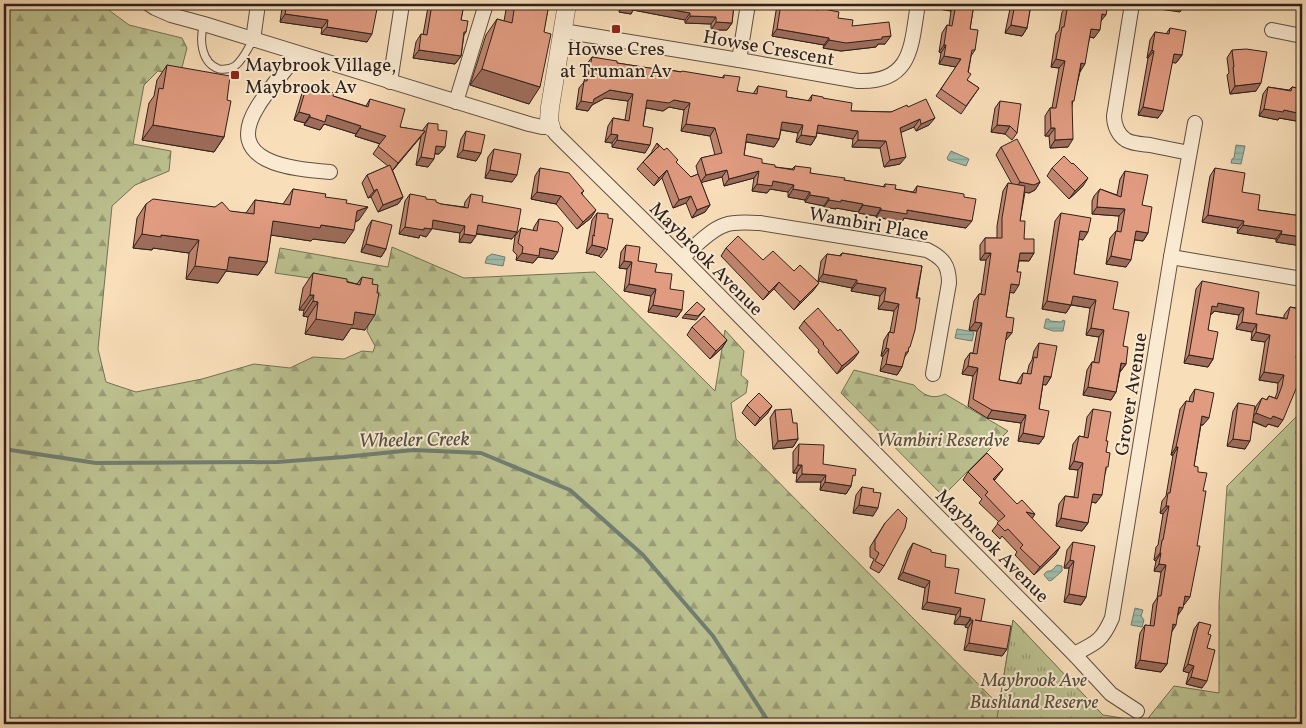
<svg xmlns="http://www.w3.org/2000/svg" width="1306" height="728" viewBox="0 0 1306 728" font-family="Vollkorn,serif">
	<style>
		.forest { fill: url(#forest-firs); stroke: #757156 }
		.park { fill: url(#park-tufts); stroke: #757156 }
		.water { fill: url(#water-rules); stroke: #717e72 }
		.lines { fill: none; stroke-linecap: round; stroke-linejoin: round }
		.stream { stroke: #717e72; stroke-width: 4 }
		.service-casing { stroke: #605043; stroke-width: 9 }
		.minor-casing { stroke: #605043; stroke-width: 16 }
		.tertiary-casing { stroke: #605043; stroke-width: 19 }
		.service { stroke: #faead2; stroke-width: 7 }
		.minor { stroke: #faead2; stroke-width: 14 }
		.tertiary { stroke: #faead2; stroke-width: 18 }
		.wall { fill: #c1856e; stroke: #2e211c }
		.shaded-wall { fill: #9d6c5a; stroke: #2e211c }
		.building { fill: #e09b80; stroke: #2e211c }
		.poi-dot { fill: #8f2418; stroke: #faead2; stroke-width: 2 }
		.labels { text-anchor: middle; stroke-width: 4; stroke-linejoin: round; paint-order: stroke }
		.street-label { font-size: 19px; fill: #2e211c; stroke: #faead2 }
		.poi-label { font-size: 19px; fill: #2e211c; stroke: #faead2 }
		.park-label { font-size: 19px; font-style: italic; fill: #59513f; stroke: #faead2 }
		.water-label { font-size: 20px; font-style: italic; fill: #505047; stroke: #faead2 }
	</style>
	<defs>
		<pattern id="forest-firs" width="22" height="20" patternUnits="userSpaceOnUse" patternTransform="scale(1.25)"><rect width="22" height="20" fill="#bcc190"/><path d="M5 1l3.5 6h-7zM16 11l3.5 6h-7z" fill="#999c75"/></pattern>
		<pattern id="park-tufts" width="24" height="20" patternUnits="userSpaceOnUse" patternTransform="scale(1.25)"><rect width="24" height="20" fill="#bcc190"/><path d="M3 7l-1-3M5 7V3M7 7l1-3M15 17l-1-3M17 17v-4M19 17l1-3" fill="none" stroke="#999c75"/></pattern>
		<pattern id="water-rules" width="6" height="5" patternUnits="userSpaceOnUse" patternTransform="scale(1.25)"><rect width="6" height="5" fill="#9ebcac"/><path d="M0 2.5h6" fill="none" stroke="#88a193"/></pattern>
	</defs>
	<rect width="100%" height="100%" fill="#f8deb9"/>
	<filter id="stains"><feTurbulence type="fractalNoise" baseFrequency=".004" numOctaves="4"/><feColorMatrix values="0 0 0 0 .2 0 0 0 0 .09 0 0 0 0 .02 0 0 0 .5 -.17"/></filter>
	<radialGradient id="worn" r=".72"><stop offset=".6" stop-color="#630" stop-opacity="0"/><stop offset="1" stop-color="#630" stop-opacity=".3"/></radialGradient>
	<g class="forest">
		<polygon points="4,4 105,4 110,11 129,25 182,38 187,48 180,75 158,71 144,85 133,144 171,151 169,171 135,185 112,206 98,349 106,382 136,392 202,379 254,364 290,368 313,357 344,359 362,351 373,352 375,346 367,331 374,293 337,282 275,273 280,248 388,267 392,247 464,278 595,272 715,391 725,330 744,351 741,375 748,381 746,393 731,403 736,439 999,705 1013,620 1103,716 1145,722 1174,686 1219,693 1219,603 1227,486 1302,411 1302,724 4,724"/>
		<path d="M854 370 914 385C923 395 932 400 945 394L1008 431 943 496 841 393Z"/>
	</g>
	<polygon class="park" points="1013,620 1103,715 1159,724 996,724"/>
	<g class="water">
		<polygon points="1236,145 1245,146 1241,164 1231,163 1232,159 1234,158"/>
		<polygon points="951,151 969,159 966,166 948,160 947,158"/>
		<polygon points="492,254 505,257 503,266 485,263 487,257"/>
		<polygon points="1046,319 1049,319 1050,321 1061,322 1063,320 1065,321 1063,331 1053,331 1044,328"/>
		<polygon points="957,329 974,332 972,341 955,338"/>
		<path d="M1057 565 1062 566V571L1052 580 1049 581 1044 575C1046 570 1048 572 1052 570 1054 569 1055 566 1057 565Z"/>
		<polygon points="1135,608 1143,610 1141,616 1144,620 1142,627 1131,625"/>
	</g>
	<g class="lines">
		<polyline class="stream" points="4,449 96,463 277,462 344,457 413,450 481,453 570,490 643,555 713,636 770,724"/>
		<defs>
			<path id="service" d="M204 24C199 39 201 63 219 69 225 70 230 69 235 66 243 60 248 48 253 40"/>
			<g id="minor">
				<polyline points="149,4 155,8 171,15 204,24 529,124 542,127 551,127 556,134 682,258 1074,654 1111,694 1137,711"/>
				<path d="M1132 4 1114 116C1114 125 1118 135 1126 140 1133 144 1142 144 1150 145 1163 148 1176 150 1189 153"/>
				<polyline points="1272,30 1302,36"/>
				<path d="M563 31 739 60 858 81C913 83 911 45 918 4"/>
				<polyline points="253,40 258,4"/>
				<path d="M298 54C285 71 269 88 258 106 222 163 292 169 330 172"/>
				<polyline points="739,60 748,4"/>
				<polyline points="390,82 402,4"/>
				<polyline points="456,102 486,4"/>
				<polyline points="1171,257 1302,279"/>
				<path d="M682 258C693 248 711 229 725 225 736 221 749 223 760 223L927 250C943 258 949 265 949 283L933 374"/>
				<path d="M1074 654C1096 643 1102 641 1112 618L1171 257 1195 123"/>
			</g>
			<polyline id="tertiary" points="551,127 549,121 550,107 567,4"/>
		</defs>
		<use href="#service" class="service-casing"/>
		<use href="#minor" class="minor-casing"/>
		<use href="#tertiary" class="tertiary-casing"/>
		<use href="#service" class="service"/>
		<use href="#minor" class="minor"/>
		<use href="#tertiary" class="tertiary"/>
	</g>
	<g class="wall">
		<polygon points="285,4 378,4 367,42 321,34 322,28 280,22 282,8"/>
		<polygon points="430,4 464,4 461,20 466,32 464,35 461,56 455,64 413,58 416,42 421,34 423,35 428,7"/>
		<polygon points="507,4 549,4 529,104 470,85 486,35 497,19 504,21"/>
		<polygon points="602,4 734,4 732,23 727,30 711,30 711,24 685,23 685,20 633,10 631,14 619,12 620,6"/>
		<polygon points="778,4 797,4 797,6 818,10 819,8 885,44 878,44 876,47 841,51 823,48 824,45 772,36 777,5"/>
		<polygon points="940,4 974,4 970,29 975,50 971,56 967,80 979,88 961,114 936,96 956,67 939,64 941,53 939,52 942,33 947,25 949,26 951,11 939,9"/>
		<polygon points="1011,4 1031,4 1027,28 1022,36 1005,33"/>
		<polygon points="1068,4 1078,6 1078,4 1108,4 1094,38 1090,37 1080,72 1072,105 1068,147 1050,148 1049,136 1045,136 1045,116 1050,108 1052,108 1059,68 1051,67 1056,34 1059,30 1062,12"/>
		<polygon points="1170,28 1182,55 1176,63 1172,62 1158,118 1138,115 1148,58 1147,58 1150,40 1155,32 1166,34"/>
		<polygon points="1232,50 1256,91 1230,94 1227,75 1229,73 1227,58"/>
		<polygon points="592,57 617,63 655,69 656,68 722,78 724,75 737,91 753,94 758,86 786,97 808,101 812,95 823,98 851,111 891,112 908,107 929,125 916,131 914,127 901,132 900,164 884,167 880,148 852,147 853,139 817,133 816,137 811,145 796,142 798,133 781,130 779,139 774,147 746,142 744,155 762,163 775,167 792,169 795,166 810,173 844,180 883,187 885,184 895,189 913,192 917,186 964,197 966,228 904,218 902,222 876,217 876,216 858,213 858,212 836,208 836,209 824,207 824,206 805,202 805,200 788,197 788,192 770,189 767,193 752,191 754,178 724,186 722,177 701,182 710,205 705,212 692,218 686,203 673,208 662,178 654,186 637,169 643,162 652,152 652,151 657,143 691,177 698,174 696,166 701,158 715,155 710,136 681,131 684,110 669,107 663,111 646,108 643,126 645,153 612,147 612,143 605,142 608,126 613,118 625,120 628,101 605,98 592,105 588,111 576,109 579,88 584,82 587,64"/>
		<polygon points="167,65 227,100 224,137 214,152 142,140 149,103 154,96 157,80"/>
		<polygon points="1302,65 1302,122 1279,118 1278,120 1259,116 1263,94 1268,87 1289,90 1292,87 1298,88 1301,67"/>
		<polygon points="307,85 333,96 366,106 370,99 400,127 422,131 428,123 438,130 445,147 439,154 434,154 428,167 416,165 421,136 393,170 392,169 403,197 398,204 378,212 371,197 368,198 362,183 367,175 388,166 373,154 380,144 355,136 356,134 324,124 320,130 304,125 305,123 294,120 302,93"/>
		<polygon points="1000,101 1017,133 1012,140 1005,134 991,132 995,108"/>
		<polygon points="466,131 481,153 476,161 457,157 461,139"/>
		<polygon points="1001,147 1040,182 1035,190 1029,193 1025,192 1020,221 1024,239 1034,253 1029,261 1019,261 1014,293 1010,292 1006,317 1006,340 1005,340 999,380 1017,383 1018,381 1023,373 1027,374 1029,365 1032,360 1034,351 1039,343 1051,377 1046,385 1043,384 1039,409 1044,437 1039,444 1018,441 1021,423 987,418 968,406 973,376 962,374 965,360 970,353 973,353 977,331 969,330 974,301 979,294 981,294 986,260 980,260 980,245 985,238 997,238 997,226 1003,191 1008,183 1012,184 996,155"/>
		<polygon points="494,149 512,182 485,178 488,157"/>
		<polygon points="540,168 584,191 582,193 591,218 577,229 556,204 531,199 535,176"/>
		<polygon points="1052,168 1083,186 1069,199 1047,176"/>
		<polygon points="1215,168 1242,192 1258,210 1302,216 1302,246 1276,242 1276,239 1237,233 1238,228 1202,222 1210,176"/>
		<polygon points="1125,171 1142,205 1148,233 1143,241 1135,240 1126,267 1106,264 1110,238 1116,231 1117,231 1119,216 1092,214 1092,201 1094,196 1100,189 1117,195 1120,179"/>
		<polygon points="293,189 346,203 359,220 355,222 345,243 313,239 311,241 271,235 267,262 258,275 226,271 218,283 186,279 189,253 153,248 152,250 133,248 137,218 146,204 246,213 255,200 283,204"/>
		<polygon points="410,194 441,204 464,207 465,202 471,194 482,202 512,239 476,234 471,243 459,242 460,233 432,228 426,237 420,235 419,238 399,234 405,201"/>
		<polygon points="597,213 608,218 607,250 601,258 599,256 586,253 592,220"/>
		<polygon points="1061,213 1083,240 1079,239 1074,274 1113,309 1123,346 1126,364 1120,372 1116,392 1111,400 1083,395 1087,370 1092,362 1094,362 1099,337 1086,335 1090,308 1071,305 1066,313 1042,309 1055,221"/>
		<polygon points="539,219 553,259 538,257 533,263 516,260 517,255 513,251 515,236 521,228 533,231 534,227"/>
		<polygon points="372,220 386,249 381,257 361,252 367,228"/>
		<polygon points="626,245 638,261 655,272 670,289 682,310 677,317 648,312 651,296 624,291 627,269 619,268 621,252"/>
		<polygon points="726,248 763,260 813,291 794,310 774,289 763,300 721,256"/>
		<polygon points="842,253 922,266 908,352 904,358 902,367 897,375 880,371 883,356 881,356 884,340 889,332 890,332 894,311 878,309 880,296 851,291 852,288 818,281 821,261 827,254 839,256"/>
		<polygon points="313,273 357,284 362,277 365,330 351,328 343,340 305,334 308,317 303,316 304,310 299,310 303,288"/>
		<polygon points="1202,281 1256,314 1284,318 1284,315 1290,307 1297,308 1299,305 1302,306 1302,340 1299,339 1278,427 1268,424 1266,427 1253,422 1245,449 1227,446 1233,411 1238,403 1255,410 1256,406 1262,398 1266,400 1269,396 1275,398 1277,393 1278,383 1259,380 1265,342 1251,340 1252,332 1236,329 1239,315 1214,311 1212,314 1210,314 1208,330 1213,359 1208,367 1184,363 1196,289"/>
		<polygon points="804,321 854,359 837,374 818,352 819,350 799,328"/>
		<polygon points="692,327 727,340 722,348 710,359 687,335"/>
		<polygon points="1195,389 1203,425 1201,425 1194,466 1184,605 1183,605 1178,615 1171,632 1167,664 1161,672 1135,668 1140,633 1145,625 1150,626 1153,604 1157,598 1161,572 1154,571 1156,561 1154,560 1156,547 1158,545 1163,514 1160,513 1162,501 1166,496 1173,455 1171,455 1180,409 1186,401 1189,402 1190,397"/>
		<polygon points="747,405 772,406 767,414 755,426 742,413"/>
		<polygon points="1093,409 1106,441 1106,470 1096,503 1091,502 1088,523 1082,531 1056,526 1059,504 1065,496 1074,497 1078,470 1069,469 1073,444 1079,436 1084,437 1087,417"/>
		<polygon points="775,410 793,423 798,439 793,447 773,449 770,418"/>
		<polygon points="799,444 823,464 852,480 851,486 846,494 820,490 821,482 796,482 797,473 793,473 793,452"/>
		<polygon points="1003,469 994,481 1060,547 1055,555 1034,575 1015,555 1017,552 1002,536 1000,539 992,531 999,522 979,503 982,499 963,480 968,472"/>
		<polygon points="862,487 873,492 873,516 853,513 856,495"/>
		<polygon points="885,523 884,566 879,573 870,568 874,559 870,557 870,547"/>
		<polygon points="1073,542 1086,597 1081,605 1064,602 1069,568 1064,568 1067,550"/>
		<polygon points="913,543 931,552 945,567 955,593 1007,649 1002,656 964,650 968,628 965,627 966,625 954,624 956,615 922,609 925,588 898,579 908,551"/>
		<polygon points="1199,622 1208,634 1207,648 1202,688 1186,684 1189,673 1183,671 1194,629"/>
	</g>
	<g class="shaded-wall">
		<polygon points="602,4 621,4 620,6"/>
		<polygon points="636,4 640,4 690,13 685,20 633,10 631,14 619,12 624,5"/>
		<polygon points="870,4 891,4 889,7"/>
		<polygon points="943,4 956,4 951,11 939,9"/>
		<polygon points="1163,4 1185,4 1180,12 1159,9"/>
		<polygon points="285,14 328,20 322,28 280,22"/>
		<polygon points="1102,14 1106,15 1100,22"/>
		<polygon points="690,16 716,17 711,24 685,23"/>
		<polygon points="716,22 732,23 727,30 711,30"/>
		<polygon points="1011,25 1027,28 1022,36 1005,33"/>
		<polygon points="327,27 372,34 367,42 321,34"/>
		<polygon points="777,29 829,38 824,45 772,36"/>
		<polygon points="1091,29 1100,30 1094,38 1086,36"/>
		<polygon points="891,36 885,44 878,44 876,47 841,51 823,48 829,40"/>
		<polygon points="944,45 946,45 941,53 939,52"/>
		<polygon points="419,50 461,56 455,64 413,58"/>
		<polygon points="1152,50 1154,51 1148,58 1147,58"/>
		<polygon points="1174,54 1182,55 1176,63 1168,62"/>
		<polygon points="944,56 961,59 956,67 939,64"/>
		<polygon points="1056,59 1065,61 1059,68 1051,67"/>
		<polygon points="1081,63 1085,64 1080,72"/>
		<polygon points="482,69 540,87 529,104 470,85"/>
		<polygon points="1261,83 1256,91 1230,94 1235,86"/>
		<polygon points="610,90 633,94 628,101 605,98 592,105 588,111 576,109 581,101 594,99"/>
		<polygon points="647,100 674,100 690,103 684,110 669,107 663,111 642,107"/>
		<polygon points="1143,107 1163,111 1158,118 1138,115"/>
		<polygon points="1264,109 1284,110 1302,114 1302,122 1279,118 1278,120 1259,116"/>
		<polygon points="299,112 310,115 305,123 294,120"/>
		<polygon points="327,115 361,126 356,134 324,124 320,130 304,125 310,117"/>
		<polygon points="935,118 929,125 916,131 921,124"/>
		<polygon points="920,119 914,127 895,135 900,128"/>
		<polygon points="782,122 803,125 798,133 777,129"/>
		<polygon points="686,124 715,128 710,136 681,131"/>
		<polygon points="153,125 224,137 214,152 142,140"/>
		<polygon points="818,125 858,131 853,139 813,132"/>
		<polygon points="997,125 1010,126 1005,134 991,132"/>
		<polygon points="360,128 386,136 381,144 355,136"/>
		<polygon points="1051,128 1055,128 1049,136 1045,136"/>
		<polygon points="425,131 419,139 393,170 398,163"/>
		<polygon points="611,134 618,135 612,143 605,142"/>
		<polygon points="747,134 779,139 774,147 742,141"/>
		<polygon points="801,135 816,137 811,145 796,142"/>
		<polygon points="1073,139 1068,147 1050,148 1055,140"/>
		<polygon points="617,140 650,145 645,153 612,147"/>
		<polygon points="858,140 886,141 880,148 852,147"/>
		<polygon points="436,146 445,147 439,154 430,153"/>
		<polygon points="463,150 481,153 476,161 457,157"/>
		<polygon points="421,157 434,159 428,167 416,165"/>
		<polygon points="906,157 900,164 884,167 890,160"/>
		<polygon points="490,170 517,175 512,182 485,178"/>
		<polygon points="667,170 662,178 654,186 659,178"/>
		<polygon points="727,170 722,177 700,183 706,175"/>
		<polygon points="759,171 754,178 724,186 729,179"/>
		<polygon points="1088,178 1083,186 1069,199 1075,191"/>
		<polygon points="773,181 794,185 788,192 770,189 767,193 752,191 757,184"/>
		<polygon points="1020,182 1040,182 1035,190 1029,193 1015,190"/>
		<polygon points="377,189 371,197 368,198 374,191"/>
		<polygon points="793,189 810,192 805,200 788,197"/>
		<polygon points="537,192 561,196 556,204 531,199"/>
		<polygon points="810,195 829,198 824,206 805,202"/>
		<polygon points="691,196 686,203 673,208 679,200"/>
		<polygon points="403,197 398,204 378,212 383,205"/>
		<polygon points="829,200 841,200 863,204 858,212 836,208 836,209 824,207"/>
		<polygon points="710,205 705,212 692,218 697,210"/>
		<polygon points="863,205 881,208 876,216 858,213"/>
		<polygon points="368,207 359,220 348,225 357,211"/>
		<polygon points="1097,207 1125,209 1119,216 1092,214"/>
		<polygon points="596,210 591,218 577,229 583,222"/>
		<polygon points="881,210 907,210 972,221 966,228 904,218 902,222 876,217"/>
		<polygon points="1208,215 1244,221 1238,228 1202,222"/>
		<polygon points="433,220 465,226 460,233 428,228"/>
		<polygon points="273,221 321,225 354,230 345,243 313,239 311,241 264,234"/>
		<polygon points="478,225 517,232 512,239 473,233"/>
		<polygon points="1243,225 1282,231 1276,239 1237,233"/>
		<polygon points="405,227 424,228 432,229 426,237 420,235 419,238 399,234"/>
		<polygon points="1080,231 1088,232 1083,240 1074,238"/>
		<polygon points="1136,231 1148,233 1143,241 1131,239"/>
		<polygon points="142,234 161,235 199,240 189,253 153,248 152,250 133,248"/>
		<polygon points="464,234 476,236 471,243 459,242"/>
		<polygon points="1281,234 1302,237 1302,246 1276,242"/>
		<polygon points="366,244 386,249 381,257 361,252"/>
		<polygon points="592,245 605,248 599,256 586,253"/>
		<polygon points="540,248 558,252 553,259 538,257 533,263 516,260 522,253"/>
		<polygon points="985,253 991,253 986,260 980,260"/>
		<polygon points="1020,253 1034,253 1029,261 1015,260"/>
		<polygon points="1111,256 1131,260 1126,267 1106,264"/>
		<polygon points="229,257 267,262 258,275 226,271 218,283 186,279 195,266"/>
		<polygon points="624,261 632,262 627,269 619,268"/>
		<polygon points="823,274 857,280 852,288 818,281"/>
		<polygon points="779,282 774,289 763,300 769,292"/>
		<polygon points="819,283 813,291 794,310 800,302"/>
		<polygon points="857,283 886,288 880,296 851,291"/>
		<polygon points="629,284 656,289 651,296 624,291"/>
		<polygon points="1011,284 1019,285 1014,293 1006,292"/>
		<polygon points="310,295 314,295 304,310 299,310"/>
		<polygon points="1073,296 1096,300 1090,308 1067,304"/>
		<polygon points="313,301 318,302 308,317 303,316"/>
		<polygon points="884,301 899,304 894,311 878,309"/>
		<polygon points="1047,301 1071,305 1066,313 1042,309"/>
		<polygon points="1218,303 1244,308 1239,315 1214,311 1212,314 1206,314 1212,306"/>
		<polygon points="653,305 682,310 677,317 648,312"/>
		<polygon points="705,309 696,320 682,318 685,314"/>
		<polygon points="355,312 375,315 365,330 351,328 343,340 305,334 316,319"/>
		<polygon points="975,322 982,323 977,331 969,330"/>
		<polygon points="1242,322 1257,324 1252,332 1236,329"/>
		<polygon points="1091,328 1104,330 1099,337 1086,335"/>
		<polygon points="1300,331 1302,331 1302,340 1295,338"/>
		<polygon points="1007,332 1012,333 1006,340 1001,340"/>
		<polygon points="1256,332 1270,335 1265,342 1251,340"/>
		<polygon points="727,340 722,348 710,359 716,351"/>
		<polygon points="886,348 889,349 883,356 881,356"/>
		<polygon points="859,352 854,359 837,374 842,366"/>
		<polygon points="1189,355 1213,359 1208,367 1184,363"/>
		<polygon points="1121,363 1126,364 1120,372"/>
		<polygon points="886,364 902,367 897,375 880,371"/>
		<polygon points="968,366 978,368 973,376 962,374"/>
		<polygon points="1264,372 1284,375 1278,383 1259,380"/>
		<polygon points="1044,376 1051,377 1046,385 1039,384"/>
		<polygon points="1088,387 1116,392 1111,400 1083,395"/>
		<polygon points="772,406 767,414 755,426 760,418"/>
		<polygon points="992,410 1026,415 1021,423 987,418"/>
		<polygon points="1256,413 1273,416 1283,420 1278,427 1268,424 1266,427 1250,420"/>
		<polygon points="1202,416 1209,418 1203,425 1197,424"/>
		<polygon points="1023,433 1044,437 1039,444 1018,441"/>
		<polygon points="798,439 793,447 773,449 778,441"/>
		<polygon points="1233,439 1250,441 1245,449 1227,446"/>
		<polygon points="1176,447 1178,447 1173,455 1171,455"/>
		<polygon points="1074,461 1083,463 1078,470 1069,469"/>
		<polygon points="798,465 802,465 797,473 793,473"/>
		<polygon points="1003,469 997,477 987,487 993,479"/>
		<polygon points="802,474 826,475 821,482 796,482"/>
		<polygon points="825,482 851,486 846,494 820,490"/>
		<polygon points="1093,494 1102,495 1096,503 1087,501"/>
		<polygon points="859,505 878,508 873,516 853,513"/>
		<polygon points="1166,506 1169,506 1163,514 1160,513"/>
		<polygon points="1026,512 1035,514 1030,522"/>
		<polygon points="1061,518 1088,523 1082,531 1056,526"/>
		<polygon points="1060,547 1055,555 1034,575 1040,567"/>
		<polygon points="1160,553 1161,553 1156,561 1154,560"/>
		<polygon points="1070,560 1074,561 1069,568 1064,568"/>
		<polygon points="1159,564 1166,565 1161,572 1154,571"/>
		<polygon points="903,572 930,581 925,588 898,579"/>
		<polygon points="1069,594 1086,597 1081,605 1064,602"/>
		<polygon points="1185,596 1190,597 1184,605 1179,604"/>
		<polygon points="927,602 961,608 956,615 922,609"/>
		<polygon points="1179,607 1183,608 1178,615"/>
		<polygon points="960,616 971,618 966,625 954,624"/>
		<polygon points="970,620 973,620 968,628 965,627"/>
		<polygon points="1173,624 1176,625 1171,633"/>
		<polygon points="969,643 1007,649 1002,656 964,650"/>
		<polygon points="1140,660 1167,664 1161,672 1135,668"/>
		<polygon points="1188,664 1194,666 1189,673 1183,671"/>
		<polygon points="1191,677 1207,681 1202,688 1186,684"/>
	</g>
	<g class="building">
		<polygon points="287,4 378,4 372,34 327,27 328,20 285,14"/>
		<polygon points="432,4 464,4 461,20 468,21 466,32 464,32 461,56 419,50 421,34 427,35"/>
		<polygon points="515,4 549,4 544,32 551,34 540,87 482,69 497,19 512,23"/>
		<polygon points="624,4 636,4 636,7 624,5"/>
		<polygon points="640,4 734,4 732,23 716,22 716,17 690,16 690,13"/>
		<polygon points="781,4 797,4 797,6 818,10 819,8 839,12 838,18 853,20 852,26 889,22 891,36 882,37 882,39 846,43 829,40 829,38 777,29"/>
		<polygon points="956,4 974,4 970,29 978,30 975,50 972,50 968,72 971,74 967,80 979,88 966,106 941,89 961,59 944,56 946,45 944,45 947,25 952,26"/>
		<polygon points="1015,4 1031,4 1027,28 1011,25"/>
		<polygon points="1068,4 1082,6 1082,4 1108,4 1106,15 1102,14 1100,30 1091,29 1085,64 1081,63 1074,101 1072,101 1073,139 1055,140 1055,128 1051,128 1050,108 1056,108 1065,61 1056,59 1062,27 1064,27"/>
		<polygon points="1170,28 1186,31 1182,55 1174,54 1163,111 1143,107 1154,51 1152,50 1155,32 1169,34"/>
		<polygon points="1246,49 1267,52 1261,83 1235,86 1233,67 1234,67 1232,50"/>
		<polygon points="592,57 617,61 617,63 656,69 656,68 681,72 682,71 724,78 724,75 740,77 737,91 757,94 758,86 787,91 786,97 811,101 812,95 823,97 823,98 852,103 851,111 891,112 907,105 908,107 926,99 935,118 921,124 920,119 900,128 906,157 890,160 886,141 858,140 858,131 818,125 816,137 801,135 803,125 782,122 779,139 747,134 744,155 762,159 762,163 775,165 775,167 794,170 795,166 811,168 810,173 845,178 844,180 885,187 885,184 896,185 895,189 916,193 917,186 964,194 964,197 976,199 972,221 907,210 907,214 881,210 881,208 863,205 863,204 841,200 841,202 829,200 829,198 810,195 810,192 793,189 794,185 773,181 772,186 757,184 759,171 729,179 727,170 706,175 701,158 722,153 715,128 686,124 690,103 674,100 669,103 647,100 643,126 653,128 650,145 617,140 618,135 611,134 613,118 629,121 633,94 610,90 594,99 593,103 581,101 584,81 587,81"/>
		<polygon points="167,65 230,76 227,100 231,101 224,137 153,125 159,88 163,89"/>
		<polygon points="307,85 334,93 333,96 368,107 370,99 405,109 400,127 425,131 398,163 378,146 386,136 360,128 361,126 327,115 325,122 310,117 310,115 299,112"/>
		<polygon points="1302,85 1302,114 1284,110 1283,112 1264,109 1268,87 1291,91 1292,87 1302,89"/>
		<polygon points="1000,101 1021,104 1017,133 1010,126 997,125"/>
		<polygon points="428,123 438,124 438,130 447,131 445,147 436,146 434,159 421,157"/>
		<polygon points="466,131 485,135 481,153 463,150"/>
		<polygon points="1017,139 1040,182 1034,185 1020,182 1001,147"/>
		<polygon points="657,143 664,150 667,148 678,160 676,162 691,177 698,174 710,205 697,210 691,196 679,200 667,170 659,178 643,162 658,147 659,147"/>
		<polygon points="494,149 521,154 517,175 490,170"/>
		<polygon points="1064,156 1072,164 1073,163 1088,178 1075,191 1052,168"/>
		<polygon points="390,165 403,197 383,205 377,189 374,191 367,175"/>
		<polygon points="540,168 569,173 584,191 581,193 596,210 583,222 561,196 537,192"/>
		<polygon points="1215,168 1245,173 1242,192 1260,195 1258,210 1302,216 1302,237 1281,234 1282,231 1243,225 1244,221 1208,215"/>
		<polygon points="1125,171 1148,175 1142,205 1152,207 1148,233 1136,231 1131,260 1111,256 1116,231 1121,232 1125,209 1097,207 1098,194 1100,189 1121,197"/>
		<polygon points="1008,183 1025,186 1020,221 1025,221 1024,239 1034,239 1034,253 1020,253 1017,272 1021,272 1019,285 1011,284 1006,317 1014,318 1012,333 1007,332 999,380 1021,384 1023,373 1031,374 1034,357 1037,358 1039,343 1057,346 1051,377 1044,376 1039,409 1049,411 1044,437 1023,433 1026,415 992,410 973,399 978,368 968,366 970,353 977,354 982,323 975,322 979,294 985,295 991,253 985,253 985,238 1002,238 1002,218"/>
		<polygon points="293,189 326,194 325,197 347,200 346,203 368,207 357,211 354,230 321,225 320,228 273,221 267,262 229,257 227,270 195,266 199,240 161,235 161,237 142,234 146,204 153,199 215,207 222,202 230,211 254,214 255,200 290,205"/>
		<polygon points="410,194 426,197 426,199 436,200 436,202 441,204 468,208 471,194 483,196 482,202 521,209 517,232 478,225 476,236 464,234 465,226 433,220 432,229 424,228 424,230 405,227"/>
		<polygon points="597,213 608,214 608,218 613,219 607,250 605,248 592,245 593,235 595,236 594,235"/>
		<polygon points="1061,213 1091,218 1088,232 1080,231 1074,274 1118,282 1113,309 1129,312 1123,346 1128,347 1126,364 1121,363 1116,392 1088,387 1092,362 1099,363 1104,330 1091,328 1096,300 1073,296 1071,305 1047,301"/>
		<polygon points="539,219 558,222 563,228 558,252 540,248 539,256 522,253 523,247 518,243 521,228 537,231"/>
		<polygon points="372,220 392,225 386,249 366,244"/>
		<polygon points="738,236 763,260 773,251 794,271 800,265 819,283 800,302 779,282 769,292 726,248"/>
		<polygon points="626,245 640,247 638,261 657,264 655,272 672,274 670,289 684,291 682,310 653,305 656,289 629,284 632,262 624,261"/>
		<polygon points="842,253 922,266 916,298 920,298 915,330 910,347 909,347 908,352 906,352 902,367 886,364 889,349 886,348 889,332 894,333 899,304 884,301 886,288 857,283 857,280 823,274 827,254 841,256"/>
		<polygon points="313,273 347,279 347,282 360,285 362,277 373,279 372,284 378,285 377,293 379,293 375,315 355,312 353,325 316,319 318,302 313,301 314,295 310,295"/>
		<polygon points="1202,281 1259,292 1256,314 1287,319 1290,307 1299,309 1299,305 1302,306 1302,331 1300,331 1296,358 1302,359 1302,360 1298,384 1283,420 1273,416 1271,419 1256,413 1262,398 1267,400 1269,396 1277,399 1282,386 1284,375 1264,372 1270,335 1256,332 1257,324 1242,322 1244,308 1218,303 1217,307 1212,306 1208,330 1218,332 1213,359 1189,355"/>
		<polygon points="697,302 705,309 698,316 685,314"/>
		<polygon points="818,308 838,331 840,329 859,352 842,366 823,344 824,343 804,321"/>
		<polygon points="704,316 727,340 716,351 692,327"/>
		<polygon points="1195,389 1214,393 1209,418 1202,416 1194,466 1198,467 1198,472 1207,473 1203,491 1206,491 1197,546 1200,546 1190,597 1185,596 1183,608 1179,607 1176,625 1173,624 1167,664 1140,660 1145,625 1154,626 1158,596 1161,596 1166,565 1159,564 1161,553 1160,553 1162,540 1163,540 1169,506 1166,506 1168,493 1170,493 1178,447 1176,447 1186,401 1193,402"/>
		<polygon points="759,393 772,406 760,418 747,405"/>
		<polygon points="1238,403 1255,406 1250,441 1233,439"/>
		<polygon points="791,409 793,423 797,423 798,439 778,441 775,410"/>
		<polygon points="1093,409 1111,412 1106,441 1108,441 1106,452 1110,453 1108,467 1106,467 1102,495 1093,494 1088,523 1061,518 1065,496 1078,498 1083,463 1074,461 1079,436 1088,438"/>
		<polygon points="799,444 824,445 823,464 856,469 855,476 853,475 851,486 825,482 826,475 802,474 802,465 798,465"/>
		<polygon points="987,453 1003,469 993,479 1017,504 1022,500 1035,514 1026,512 1060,547 1040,567 1020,548 1023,545 1008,529 1005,531 997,523 1005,516 985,495 988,492 968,472"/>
		<polygon points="862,487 874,489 873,492 881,493 878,508 859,505"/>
		<polygon points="898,509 907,518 905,528 884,566 875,561 879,553 875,550 875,540 885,523"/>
		<polygon points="1073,542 1095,546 1086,597 1069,594 1074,561 1070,560"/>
		<polygon points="913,543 931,550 931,552 946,555 945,567 959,569 955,593 985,599 981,621 975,620 1011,626 1007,649 969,643 973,620 970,620 971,618 960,616 961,608 927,602 930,581 903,572"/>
		<polygon points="1199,622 1211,625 1208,634 1211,635 1207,648 1215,650 1207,681 1191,677 1194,666 1188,664"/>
	</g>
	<g class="poi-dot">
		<rect x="611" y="24" width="10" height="10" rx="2.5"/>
		<rect x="230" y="70" width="10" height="10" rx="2.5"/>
	</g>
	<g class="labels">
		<g class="street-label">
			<text transform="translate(769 47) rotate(10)" y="7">Howse Crescent</text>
			<text transform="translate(869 223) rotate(10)" y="7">Wambiri Place</text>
			<text transform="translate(707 258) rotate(45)" y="7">Maybrook Avenue</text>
			<text transform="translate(1130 394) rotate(-81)" y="7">Grover Avenue</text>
			<text transform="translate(993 545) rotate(45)" y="7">Maybrook Avenue</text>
		</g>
		<g class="poi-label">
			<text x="616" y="55">Howse Cres<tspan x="616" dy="22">at Truman Av</tspan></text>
			<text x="245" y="71" text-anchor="start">Maybrook Village,<tspan x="245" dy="22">Maybrook Av</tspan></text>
		</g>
		<g class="park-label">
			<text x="943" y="446">Wambiri Reserdve</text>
			<text x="1034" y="686">Maybrook Ave<tspan x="1034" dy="22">Bushland Reserve</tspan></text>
		</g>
		<g class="water-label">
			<text transform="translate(414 439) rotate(-1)" y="7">Wheeler Creek</text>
		</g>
	</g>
	<rect width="1306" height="728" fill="none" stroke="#f8deb9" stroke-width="20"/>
	<rect x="5" y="5" width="1296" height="718" fill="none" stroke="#2e211c" stroke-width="2.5"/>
	<rect x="10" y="10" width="1286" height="708" fill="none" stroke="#2e211c"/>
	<rect width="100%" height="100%" filter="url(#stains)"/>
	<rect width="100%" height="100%" fill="url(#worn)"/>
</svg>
